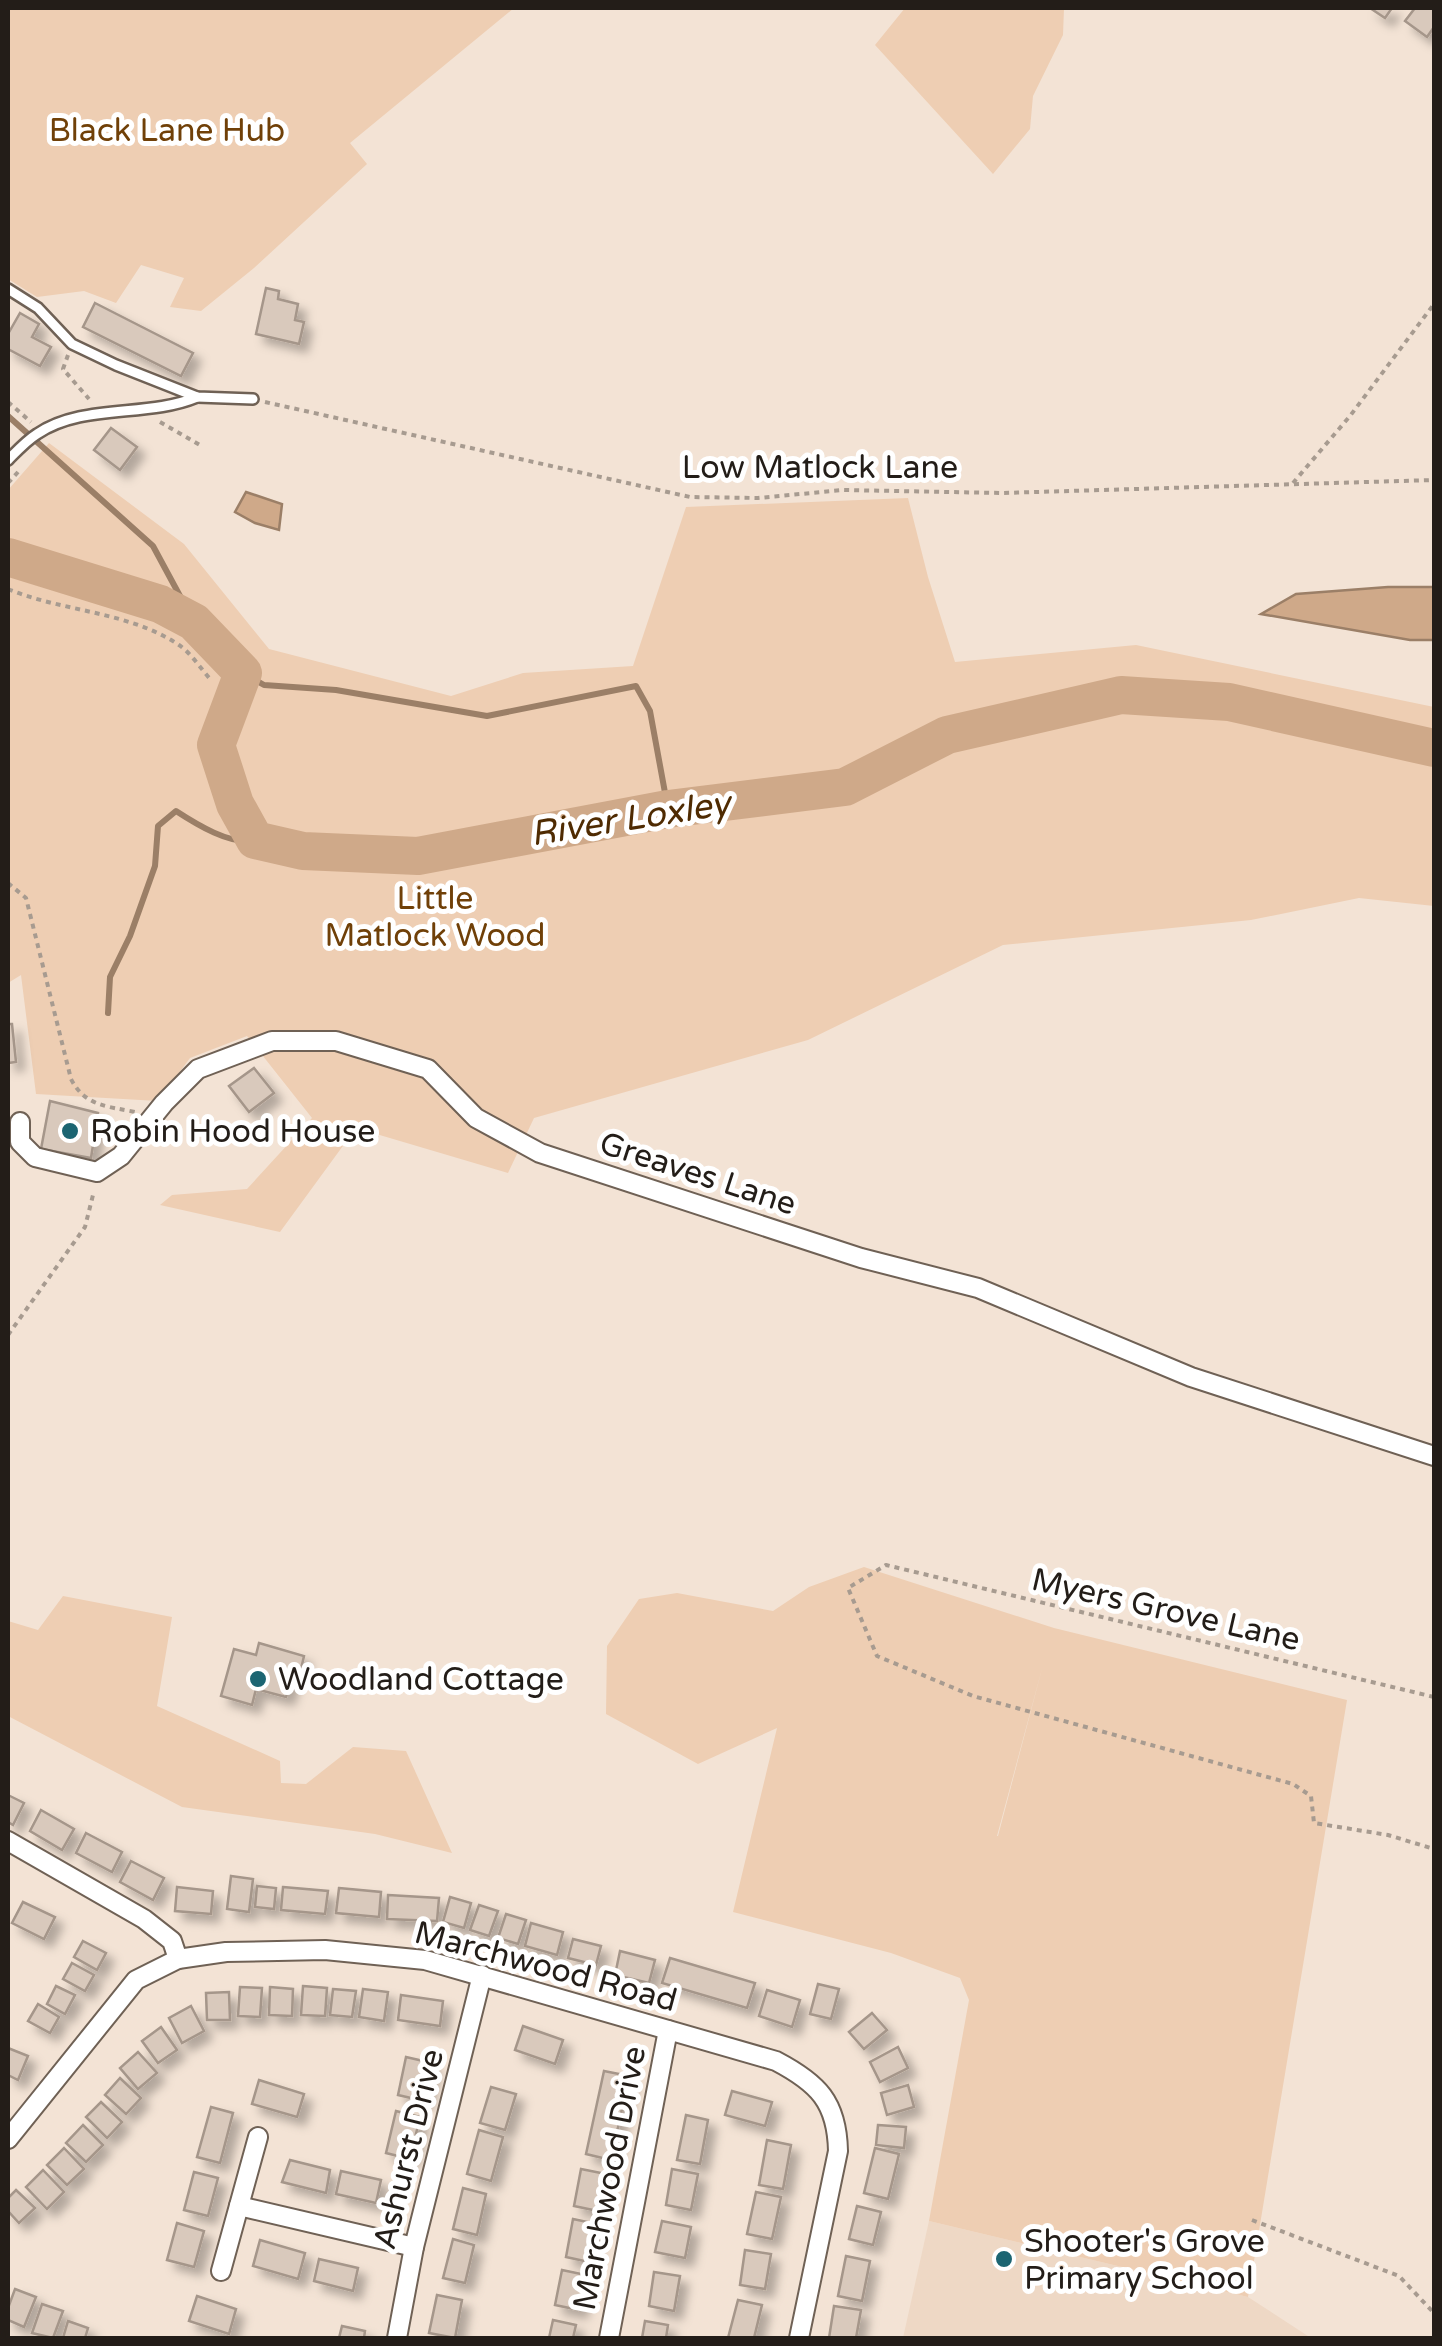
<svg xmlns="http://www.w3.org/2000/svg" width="1442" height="2346" viewBox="0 0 1442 2346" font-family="'Varela Round',sans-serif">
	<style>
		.built { fill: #eed8c5 }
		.green { fill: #eeceb3; fill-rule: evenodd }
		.water { fill: #cfa989; stroke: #9b7f67; stroke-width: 2.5 }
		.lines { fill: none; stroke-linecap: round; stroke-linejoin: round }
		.stream { stroke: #9b7f67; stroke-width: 6 }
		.river { stroke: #cfa989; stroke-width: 38 }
		.building { fill: #d9c9bc; stroke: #a5968a; stroke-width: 2.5; filter: url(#shadow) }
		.lane-casing { stroke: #6f6155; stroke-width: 14 }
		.street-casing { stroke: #6f6155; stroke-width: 22 }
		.path { stroke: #a79b90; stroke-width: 4; stroke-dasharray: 5 5; stroke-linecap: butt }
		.lane { stroke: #fff; stroke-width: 9 }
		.street { stroke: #fff; stroke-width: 18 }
		.poi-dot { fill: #1c6572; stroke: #fff; stroke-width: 4 }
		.labels { text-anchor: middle; stroke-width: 10; stroke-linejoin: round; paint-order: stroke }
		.park-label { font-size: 32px; fill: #704008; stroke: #fff }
		.street-label { font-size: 32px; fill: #231d18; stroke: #fff }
		.poi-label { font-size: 32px; fill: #231d18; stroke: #fff; text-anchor: start }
		.water-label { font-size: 35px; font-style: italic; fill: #4f2b02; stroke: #fff }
	</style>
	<defs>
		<filter id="shadow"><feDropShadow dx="8" dy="8" stdDeviation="5" flood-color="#0004"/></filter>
	</defs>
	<rect width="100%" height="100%" fill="#f3e3d5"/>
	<polygon class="built" points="929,2221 1248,2297 1311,2338 903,2338"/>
	<g class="green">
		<polygon points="8,8 514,8 350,143 367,164 254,268 201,311 170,307 184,278 141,265 116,303 84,291 37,297 8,279"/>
		<polygon points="905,8 1064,8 1063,35 1033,96 1030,129 993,174 875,45"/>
		<polygon points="49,443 184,544 269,649 451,696 523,673 633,666 686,507 908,498 928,577 955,662 1136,645 1434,707 1434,906 1359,898 1251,920 1003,945 808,1040 534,1118 508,1173 356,1128 280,1232 160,1205 172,1195 247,1189 312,1118 247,1036 190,1058 158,1101 36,1094 21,975 8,983 8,490"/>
		<path d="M864 1567 1054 1628 1347 1700 1248 2297 929 2221 969 2000 960 1978 891 1953 733 1912 777 1728 698 1764 606 1714 607 1646 639 1599 677 1593 773 1611 809 1587ZM1043 1665 998 1836H997Z"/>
		<polygon points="63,1596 172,1617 157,1706 280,1761 281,1783 306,1784 353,1747 406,1751 452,1853 375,1834 182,1807 8,1716 8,1621 38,1630"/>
	</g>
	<g class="water">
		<polygon points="246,492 282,504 279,530 255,523 235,512"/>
		<polygon points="1388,587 1434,587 1434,640 1410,640 1261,614 1296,594"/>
	</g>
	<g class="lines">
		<g class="stream">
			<polyline points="8,416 153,546 194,622"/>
			<polyline points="243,673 264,685 336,690 487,716 636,686 650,711 668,809"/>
			<path d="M108 1013 110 977 130 936 155 866 158 826 176 811C196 824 231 846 255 840"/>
		</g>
		<polyline class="river" points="8,557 160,604 194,622 243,673 216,745 235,804 255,840 303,851 418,856 668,809 845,787 947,735 1121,695 1229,702 1434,748"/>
	</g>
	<g class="building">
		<polygon points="1370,8 1392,8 1385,18"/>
		<polygon points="1415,8 1434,8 1434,27 1427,37 1405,21"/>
		<polygon points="266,288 279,291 278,299 298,304 295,320 304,322 299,344 256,334"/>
		<polygon points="95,303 193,353 181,376 83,327"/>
		<polygon points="20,313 39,324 32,337 51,347 40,366 8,349 8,334"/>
		<polygon points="111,428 137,447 120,470 94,450"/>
		<polygon points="8,1024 12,1024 16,1062 8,1063"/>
		<polygon points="254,1068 274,1093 249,1112 229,1086"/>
		<polygon points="50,1101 98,1113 91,1158 41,1149"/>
		<polygon points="259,1643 304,1656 301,1669 295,1667 286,1697 256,1689 252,1705 221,1696 234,1649 256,1655"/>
		<polygon points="8,1795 24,1803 13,1825 8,1822"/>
		<polygon points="41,1810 74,1829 62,1850 30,1831"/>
		<polygon points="86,1833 122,1852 112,1872 76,1853"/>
		<polygon points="131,1861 164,1878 153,1900 120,1882"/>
		<polygon points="231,1876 253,1879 249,1912 227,1909"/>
		<polygon points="257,1886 276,1888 274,1909 255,1907"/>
		<polygon points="177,1887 213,1891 211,1914 175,1911"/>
		<polygon points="283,1887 328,1891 325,1914 281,1910"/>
		<polygon points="339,1888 381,1892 379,1917 336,1913"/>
		<polygon points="388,1895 439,1898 437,1921 387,1919"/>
		<polygon points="450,1897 471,1903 464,1928 443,1922"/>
		<polygon points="23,1902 55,1917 44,1939 12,1923"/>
		<polygon points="479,1905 498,1911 489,1936 470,1930"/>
		<polygon points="506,1914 526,1920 518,1944 498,1938"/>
		<polygon points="531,1923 563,1932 557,1955 525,1946"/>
		<polygon points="573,1939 601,1946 596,1965 568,1958"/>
		<polygon points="83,1941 106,1953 97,1970 74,1957"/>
		<polygon points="620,1951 655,1960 649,1983 615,1975"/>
		<polygon points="670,1958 755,1983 747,2008 662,1983"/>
		<polygon points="72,1963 94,1975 85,1991 63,1979"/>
		<polygon points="818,1984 839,1989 831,2019 810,2014"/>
		<polygon points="56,1986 75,1995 65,2014 47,2004"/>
		<polygon points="303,1986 327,1988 325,2016 301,2015"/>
		<polygon points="240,1987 262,1988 260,2017 238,2016"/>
		<polygon points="270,1987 293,1989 292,2016 269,2015"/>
		<polygon points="333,1989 356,1991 352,2017 330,2015"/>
		<polygon points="363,1989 388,1992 384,2021 359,2017"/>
		<polygon points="767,1990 800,2000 792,2027 759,2016"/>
		<polygon points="229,1992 230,2020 207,2020 206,1993"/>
		<polygon points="401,1995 443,2001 440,2026 398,2020"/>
		<polygon points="38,2004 59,2017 50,2033 28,2021"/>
		<polygon points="191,2006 204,2031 182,2043 169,2018"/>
		<polygon points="872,2013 887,2030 864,2049 849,2032"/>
		<polygon points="523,2026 563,2040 555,2064 515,2050"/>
		<polygon points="161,2027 177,2050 158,2063 142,2041"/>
		<polygon points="898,2047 908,2068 880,2082 870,2062"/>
		<polygon points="8,2048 28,2056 18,2080 8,2075"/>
		<polygon points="138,2052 157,2073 138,2089 120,2068"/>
		<polygon points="406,2057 432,2063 424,2101 398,2095"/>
		<polygon points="604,2071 629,2076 611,2160 586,2154"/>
		<polygon points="120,2078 141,2098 126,2114 105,2095"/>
		<polygon points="259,2080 304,2094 297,2117 252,2104"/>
		<polygon points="908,2085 914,2107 887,2115 881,2093"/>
		<polygon points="491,2087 516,2094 505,2130 480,2123"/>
		<polygon points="732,2091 772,2102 765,2126 725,2115"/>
		<polygon points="101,2102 122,2122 107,2138 86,2117"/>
		<polygon points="211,2107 233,2113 220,2163 197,2157"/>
		<polygon points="396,2111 420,2117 410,2159 386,2153"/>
		<polygon points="686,2115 708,2120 700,2164 677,2160"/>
		<polygon points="83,2125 103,2145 86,2162 66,2143"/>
		<polygon points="878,2125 906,2127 904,2148 876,2145"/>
		<polygon points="479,2130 503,2137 491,2181 467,2174"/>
		<polygon points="767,2140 791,2145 783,2189 759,2185"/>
		<polygon points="64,2148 84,2169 67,2185 47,2165"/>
		<polygon points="875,2148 899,2154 888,2199 864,2193"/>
		<polygon points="290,2160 330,2170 326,2193 282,2182"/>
		<polygon points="581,2169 606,2174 598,2211 574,2206"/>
		<polygon points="672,2169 698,2174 691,2210 666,2205"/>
		<polygon points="43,2170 64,2192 47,2209 26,2187"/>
		<polygon points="341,2171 381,2180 376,2203 336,2194"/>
		<polygon points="194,2172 218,2178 208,2216 184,2210"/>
		<polygon points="463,2188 486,2194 477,2235 453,2229"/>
		<polygon points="16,2190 35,2208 19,2223 8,2211 8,2198"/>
		<polygon points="756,2192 781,2197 772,2239 747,2234"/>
		<polygon points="857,2206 881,2212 873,2245 849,2239"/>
		<polygon points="573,2219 597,2224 589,2262 566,2257"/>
		<polygon points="662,2221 691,2227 685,2258 655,2252"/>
		<polygon points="177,2223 204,2231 194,2267 167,2260"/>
		<polygon points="453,2239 474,2245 465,2283 443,2278"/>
		<polygon points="260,2240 305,2253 298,2279 253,2266"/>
		<polygon points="745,2250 771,2254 765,2289 740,2285"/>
		<polygon points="846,2256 870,2261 862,2301 838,2296"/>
		<polygon points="319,2259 358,2268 353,2291 314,2281"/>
		<polygon points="562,2270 586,2275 579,2310 555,2305"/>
		<polygon points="654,2272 680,2276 674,2311 649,2306"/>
		<polygon points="15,2289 36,2297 24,2327 8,2320 8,2308"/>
		<polygon points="437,2295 462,2300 455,2338 429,2333"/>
		<polygon points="197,2296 236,2309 229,2334 189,2321"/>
		<polygon points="738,2300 762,2305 754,2338 728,2338"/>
		<polygon points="42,2304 63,2311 53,2338 32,2333"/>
		<polygon points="834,2306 861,2310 856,2338 829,2338"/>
		<polygon points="553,2320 576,2325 573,2338 549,2338"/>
		<polygon points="68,2321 88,2328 85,2338 63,2338"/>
		<polygon points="645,2321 668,2325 666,2338 642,2338"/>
		<polygon points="342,2326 365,2331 364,2338 339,2338"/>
	</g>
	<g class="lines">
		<defs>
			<g id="lane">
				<polyline points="8,289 38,308 72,344 116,365 197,397 253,399"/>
				<path d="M8 460C17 451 26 441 37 434 83 403 147 418 197 397"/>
			</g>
			<g id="street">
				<polyline points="20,1122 20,1142 35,1157 97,1172 121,1156 164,1103 198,1069 272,1041 336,1041 428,1069 476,1118 540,1153 861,1258 978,1288 1191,1377 1434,1456"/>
				<polyline points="8,1841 144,1919 172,1941 178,1959"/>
				<path d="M8 2139 136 1980 178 1959 226 1952 325 1950 425 1960 776 2061C818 2083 837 2102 838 2151L799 2338"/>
				<polyline points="239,2206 414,2247"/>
				<polyline points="221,2271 258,2137"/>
				<polyline points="397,2338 414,2247 482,1975"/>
				<polyline points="609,2338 668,2030"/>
			</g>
		</defs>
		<use href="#lane" class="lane-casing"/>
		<use href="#street" class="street-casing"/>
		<g class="path">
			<polyline points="68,355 63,369 89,399"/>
			<polyline points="8,402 31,422"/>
			<polyline points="265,402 690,497 758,498 843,490 1002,493 1434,480"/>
			<polyline points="160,422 200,445"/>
			<polyline points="8,483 18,472"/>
			<polyline points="1293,483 1350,416 1434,304"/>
			<path d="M8 589C63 612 128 611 179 645 191 653 201 669 211 680"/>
			<path d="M8 883 26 898 71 1079C85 1106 106 1106 135 1112"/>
			<polyline points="8,1335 85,1227 94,1191"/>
			<polyline points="1434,1697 886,1565 848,1588 877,1656 973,1696 1293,1784 1311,1796 1314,1823 1388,1835 1434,1849"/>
			<polyline points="1252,2220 1399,2276 1434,2313"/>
		</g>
		<use href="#lane" class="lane"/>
		<use href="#street" class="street"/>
	</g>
	<g class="poi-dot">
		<circle cx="70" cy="1131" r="10"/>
		<circle cx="258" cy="1679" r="10"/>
		<circle cx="1004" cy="2259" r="10"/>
	</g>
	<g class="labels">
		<g class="park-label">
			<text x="167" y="141">Black Lane Hub</text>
			<text x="435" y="909">Little<tspan x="435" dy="37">Matlock Wood</tspan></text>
		</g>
		<g class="street-label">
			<text x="820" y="478">Low Matlock Lane</text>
			<text transform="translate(698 1173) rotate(18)" y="11">Greaves Lane</text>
			<text transform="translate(1166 1609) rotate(13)" y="11">Myers Grove Lane</text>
			<text transform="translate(546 1966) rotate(15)" y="11">Marchwood Road</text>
			<text transform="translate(408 2149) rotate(-76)" y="11">Ashurst Drive</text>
			<text transform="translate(609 2178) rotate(-79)" y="11">Marchwood Drive</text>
		</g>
		<g class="poi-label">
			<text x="90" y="1142">Robin Hood House</text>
			<text x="278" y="1690">Woodland Cottage</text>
			<text x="1024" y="2252">Shooter's Grove<tspan x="1024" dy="37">Primary School</tspan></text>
		</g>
		<g class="water-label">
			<text transform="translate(630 818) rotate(-9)" y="12">River Loxley</text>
		</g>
	</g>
	<rect width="1442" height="2346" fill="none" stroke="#231d18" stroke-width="20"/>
</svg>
